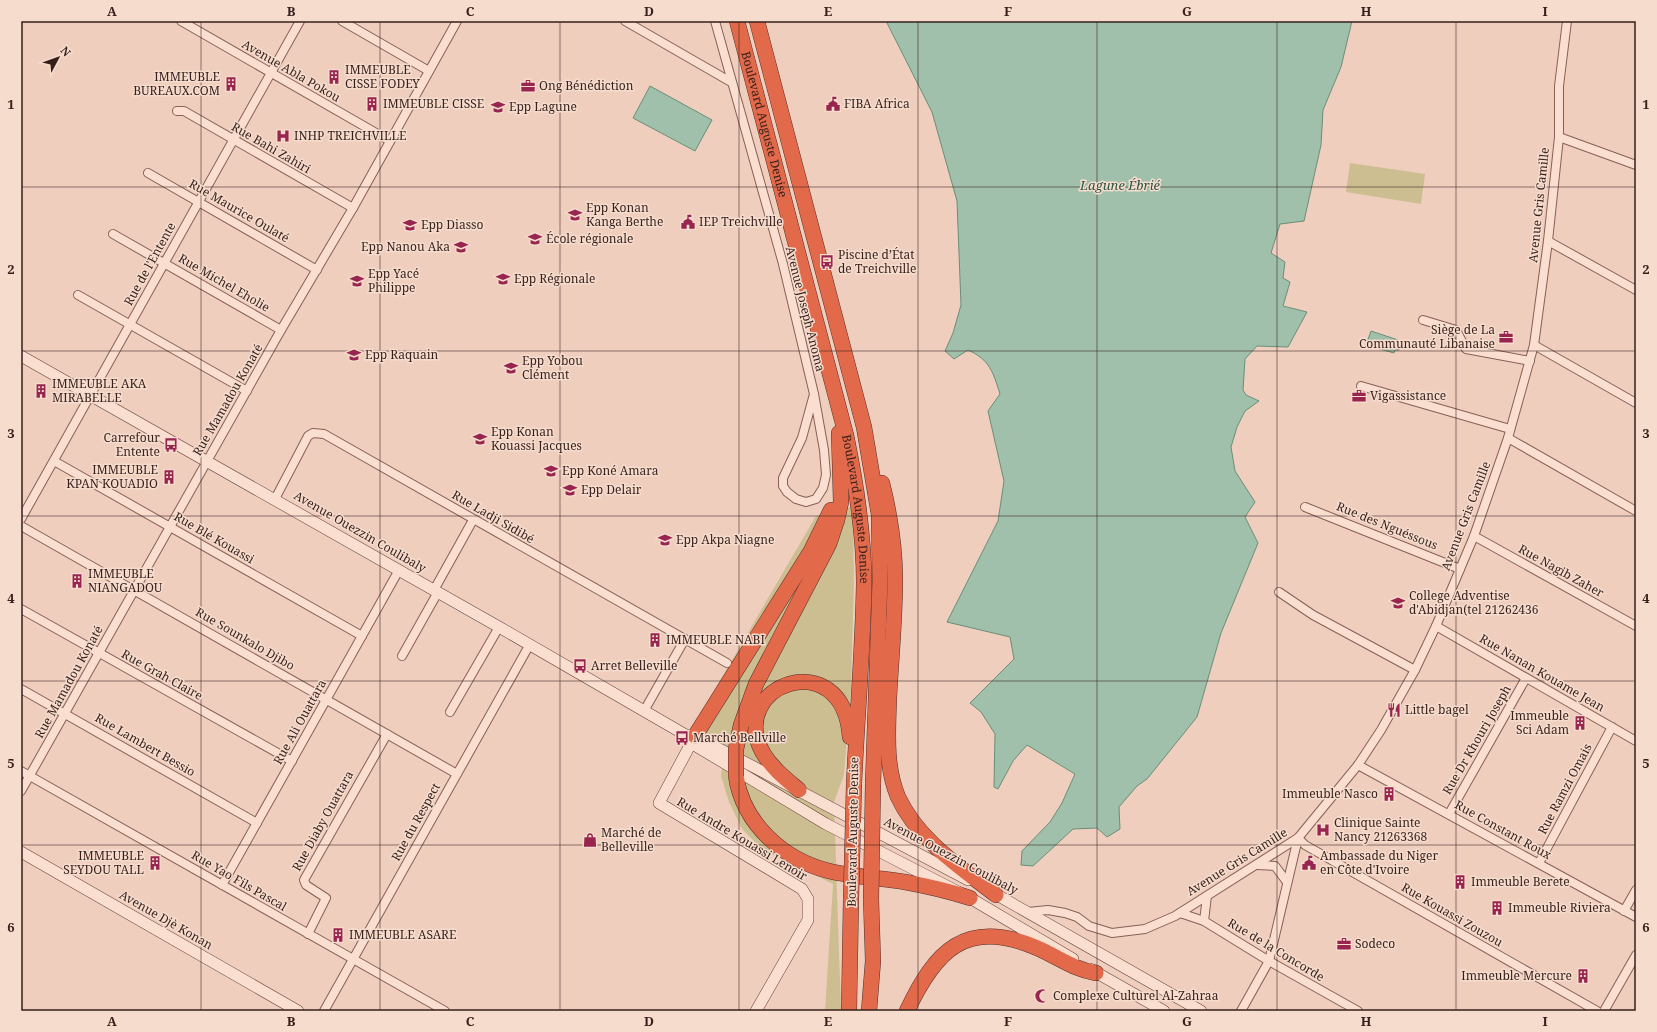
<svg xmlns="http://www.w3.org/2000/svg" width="1657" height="1032" viewBox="0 0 1657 1032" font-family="'Noto Serif',serif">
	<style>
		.green { fill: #cdbe92 }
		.water { fill: #a1c0ac; stroke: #698e77 }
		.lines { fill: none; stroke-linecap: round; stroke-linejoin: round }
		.street-casing { stroke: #875f56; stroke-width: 10 }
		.secondary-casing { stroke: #69403a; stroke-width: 12 }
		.highway-casing { stroke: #542f2b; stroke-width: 16 }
		.street { stroke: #fadfd1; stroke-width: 8 }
		.secondary { stroke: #fadfd1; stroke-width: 11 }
		.highway { stroke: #e2694a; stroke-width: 15 }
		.highway-bridge-casing { stroke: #542f2b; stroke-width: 16; stroke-linecap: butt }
		.highway-bridge { stroke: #e2694a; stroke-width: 15 }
		.grid { fill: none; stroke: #361f1b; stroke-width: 1; stroke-opacity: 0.55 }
		.labels { text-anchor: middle; stroke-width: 3; stroke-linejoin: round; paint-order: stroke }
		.poi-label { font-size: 12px; fill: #361f1b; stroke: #f6dccd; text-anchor: start }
		.street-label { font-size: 12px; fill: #361f1b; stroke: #f6dccd }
		.water-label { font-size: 13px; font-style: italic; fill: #2a5644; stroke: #f6dccd }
		.neatline { fill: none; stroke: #361f1b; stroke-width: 1.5 }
		.grid-label { font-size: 13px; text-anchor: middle; font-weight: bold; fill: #361f1b }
	</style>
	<rect width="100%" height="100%" fill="#efcebe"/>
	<g class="green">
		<polygon points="1350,163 1425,174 1421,204 1346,192"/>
		<polygon points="851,507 853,520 854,583 851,688 844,775 834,802 841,1011 825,1011 833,884 763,850 742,829 729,802 721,776 722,768 683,744 816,516"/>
	</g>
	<g class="water">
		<path d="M886 21H1352L1341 67 1323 110 1321 145 1304 221 1280 224 1271 253 1285 262 1283 278 1290 282 1283 306 1307 312 1288 347 1257 346 1245 359 1243 390 1246 395 1259 401 1245 411 1237 427 1231 447 1235 471 1255 502 1245 517 1258 543 1221 633 1197 717 1147 779 1137 786 1119 807 1120 829 1107 837 1097 828 1073 829 1033 866 1021 865 1022 851 1050 822 1062 803 1075 774 1027 745 1013 761 998 789 994 787 995 734 981 712 970 703 1014 659 1010 637 947 622 998 521 1004 481 988 411 1000 394C993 372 990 360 968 350L954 359 945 351 953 333 961 305 957 201 932 112Z"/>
		<polygon points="650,86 712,120 695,151 633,118"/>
		<polygon points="1371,331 1398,340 1398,342 1401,346 1399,350 1395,350 1394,353 1366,345"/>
	</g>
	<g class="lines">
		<defs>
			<g id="street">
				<polyline points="181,21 390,141"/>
				<polyline points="342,21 429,71"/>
				<polyline points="625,21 731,82"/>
				<polyline points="715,21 783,264 814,394 824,450 826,475 823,488 816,499 806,502 796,499 787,492 783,486 783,478 802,438 814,394"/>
				<polyline points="177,111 184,111 353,208"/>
				<polyline points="1559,137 1636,165"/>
				<polyline points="148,173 317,270"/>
				<polyline points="113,234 281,330"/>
				<polyline points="1548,241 1636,290"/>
				<polyline points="78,295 247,391"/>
				<polyline points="1423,320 1456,330 1466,349 1530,361"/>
				<polyline points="1534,345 1636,403"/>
				<polyline points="1361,386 1510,429"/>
				<polyline points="1508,438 1636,511"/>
				<polyline points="54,461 362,636"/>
				<polyline points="275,499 308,436 313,433 324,434 727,663"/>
				<polyline points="1305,507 1460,569"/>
				<polyline points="21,519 300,21"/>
				<polyline points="21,526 457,774"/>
				<polyline points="1474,536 1636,626"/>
				<polyline points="434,590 473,520"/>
				<polyline points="1279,592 1313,615 1415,670"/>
				<polyline points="21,609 292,761"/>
				<polyline points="1436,626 1636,741"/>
				<polyline points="402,656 438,592"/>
				<polyline points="21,689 257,823"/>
				<polyline points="644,711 685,639"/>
				<polyline points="450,712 499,627"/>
				<polyline points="1358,765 1636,917"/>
				<polyline points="21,771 445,1011"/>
				<polyline points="21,791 281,330 353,208 457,21"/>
				<polyline points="1449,814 1526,678"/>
				<polyline points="1298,838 1305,845 1597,1011"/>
				<polyline points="1539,863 1612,727"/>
				<polyline points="1257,865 1275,866 1287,882"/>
				<polyline points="222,885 399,570"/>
				<polyline points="1624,911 1636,890"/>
				<polyline points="1028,912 1048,910 1065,913 1077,917 1089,926 1112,933 1145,929 1175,916 1298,838 1358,765 1381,730 1415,670 1436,626 1474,536 1508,438 1534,345 1548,241 1559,137 1559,86 1567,21"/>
				<polyline points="1180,913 1204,921 1269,961 1358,1011"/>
				<polyline points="1204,921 1207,896"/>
				<polyline points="308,934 326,898 306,885 304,880 387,734"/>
				<polyline points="324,1011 530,644"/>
				<polyline points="1241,1011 1269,961 1298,838"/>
				<polyline points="1604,1011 1636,955"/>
			</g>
			<g id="secondary">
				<polyline points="21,356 499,627 684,734 691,743 826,824 970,898 1073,959"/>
				<polyline points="689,735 695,736 968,880"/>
				<polyline points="695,736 659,803 802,889 808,899 808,920 756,1011"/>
				<polyline points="21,852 298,1011"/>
				<polyline points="990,891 1201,1011"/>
				<polyline points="1090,969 1164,1011"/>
			</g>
			<g id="highway">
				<path id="s1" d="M737 21 846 435C856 483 864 533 864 583 863 650 857 717 854 784"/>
				<polyline points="757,21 864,427 879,515 880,581 873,784"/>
				<path d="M882 483C890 515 895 547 895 580 895 619 891 659 889 698 888 731 885 766 898 797 918 840 960 867 996 895"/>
				<polyline points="741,725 756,684 829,544 837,520 841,502 839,433"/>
				<polyline points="695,736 811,551 831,510"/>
				<path d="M736 776C743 824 784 860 829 871 854 877 880 878 905 882 927 886 949 891 970 898"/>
				<path d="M799 790C786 779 772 768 763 753 725 685 843 642 850 737"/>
				<polyline points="849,1011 851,899"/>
				<polyline points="869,1011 873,961 871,899"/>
				<path d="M907 1011C935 951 966 918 1035 947 1057 956 1072 969 1096 973"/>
			</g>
		</defs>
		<use href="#street" class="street-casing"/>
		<use href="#secondary" class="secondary-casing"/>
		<use href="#highway" class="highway-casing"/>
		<use href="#street" class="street"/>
		<use href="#secondary" class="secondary"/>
		<use href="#highway" class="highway"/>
		<defs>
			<g id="highway-bridge">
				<polyline points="736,776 736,749 741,725"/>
				<polyline points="851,899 854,784"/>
				<polyline points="871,899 873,784"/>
			</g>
		</defs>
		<use href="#highway-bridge" class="highway-bridge-casing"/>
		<use href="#highway-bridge" class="highway-bridge"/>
	</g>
	<path class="grid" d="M201 21V1011M380 21V1011M560 21V1011M739 21V1011M918 21V1011M1097 21V1011M1277 21V1011M1456 21V1011M21 187H1636M21 351H1636M21 516H1636M21 681H1636M21 845H1636"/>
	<defs>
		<symbol id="building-bare" viewBox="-9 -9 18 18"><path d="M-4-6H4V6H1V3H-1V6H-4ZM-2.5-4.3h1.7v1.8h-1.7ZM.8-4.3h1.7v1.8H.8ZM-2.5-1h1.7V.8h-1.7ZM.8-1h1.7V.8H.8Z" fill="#98254f" stroke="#f6dccd" stroke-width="2.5" paint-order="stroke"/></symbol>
		<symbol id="office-bare" viewBox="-9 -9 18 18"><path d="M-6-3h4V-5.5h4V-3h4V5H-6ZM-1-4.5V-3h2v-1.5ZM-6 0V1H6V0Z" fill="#98254f" stroke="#f6dccd" stroke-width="2.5" paint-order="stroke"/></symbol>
		<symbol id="civic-bare" viewBox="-9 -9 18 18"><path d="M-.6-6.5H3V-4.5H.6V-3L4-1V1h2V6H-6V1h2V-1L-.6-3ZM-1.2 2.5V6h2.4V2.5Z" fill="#98254f" stroke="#f6dccd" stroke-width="2.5" paint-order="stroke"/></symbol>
		<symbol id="school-bare" viewBox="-9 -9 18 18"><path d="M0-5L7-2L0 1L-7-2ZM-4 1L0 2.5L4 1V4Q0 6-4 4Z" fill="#98254f" stroke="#f6dccd" stroke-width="2.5" paint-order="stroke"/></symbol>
		<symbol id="hospital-bare" viewBox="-9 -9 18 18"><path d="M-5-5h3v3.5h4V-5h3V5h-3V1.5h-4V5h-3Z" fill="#98254f" stroke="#f6dccd" stroke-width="2.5" paint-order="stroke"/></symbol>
		<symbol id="bus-bare" viewBox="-9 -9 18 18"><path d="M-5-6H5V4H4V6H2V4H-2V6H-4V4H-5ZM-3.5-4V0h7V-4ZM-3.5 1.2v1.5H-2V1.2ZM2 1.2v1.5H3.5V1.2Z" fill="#98254f" stroke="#f6dccd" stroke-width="2.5" paint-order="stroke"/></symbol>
		<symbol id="university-bare" viewBox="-9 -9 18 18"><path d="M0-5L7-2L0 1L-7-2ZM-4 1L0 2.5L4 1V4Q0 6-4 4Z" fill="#98254f" stroke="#f6dccd" stroke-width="2.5" paint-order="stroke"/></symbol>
		<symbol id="restaurant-bare" viewBox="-9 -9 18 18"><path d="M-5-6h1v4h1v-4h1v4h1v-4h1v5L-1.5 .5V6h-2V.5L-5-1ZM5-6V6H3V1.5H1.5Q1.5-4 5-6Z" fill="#98254f" stroke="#f6dccd" stroke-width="2.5" paint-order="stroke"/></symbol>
		<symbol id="shop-bare" viewBox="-9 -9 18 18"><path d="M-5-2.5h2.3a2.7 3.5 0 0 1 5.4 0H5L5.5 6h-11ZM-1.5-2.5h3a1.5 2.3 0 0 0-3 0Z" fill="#98254f" stroke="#f6dccd" stroke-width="2.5" paint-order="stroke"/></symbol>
		<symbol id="mosque-bare" viewBox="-9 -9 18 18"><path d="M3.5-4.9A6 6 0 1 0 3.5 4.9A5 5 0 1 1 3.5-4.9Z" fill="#98254f" stroke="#f6dccd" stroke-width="2.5" paint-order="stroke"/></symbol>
	</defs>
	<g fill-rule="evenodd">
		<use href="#building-bare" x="324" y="67" width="20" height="20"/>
		<use href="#building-bare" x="221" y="74" width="20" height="20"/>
		<use href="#office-bare" x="518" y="76" width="20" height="20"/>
		<use href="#building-bare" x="362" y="94" width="20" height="20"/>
		<use href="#civic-bare" x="823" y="94" width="20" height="20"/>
		<use href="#school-bare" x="488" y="97" width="20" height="20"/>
		<use href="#hospital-bare" x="273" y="126" width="20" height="20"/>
		<use href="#school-bare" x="565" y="205" width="20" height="20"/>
		<use href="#civic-bare" x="678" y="212" width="20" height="20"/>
		<use href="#school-bare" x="400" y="215" width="20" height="20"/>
		<use href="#school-bare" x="525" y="229" width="20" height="20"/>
		<use href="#school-bare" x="451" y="237" width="20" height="20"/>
		<use href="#bus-bare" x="817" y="252" width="20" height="20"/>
		<use href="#school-bare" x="493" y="269" width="20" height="20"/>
		<use href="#school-bare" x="347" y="271" width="20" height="20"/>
		<use href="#office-bare" x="1496" y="327" width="20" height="20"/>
		<use href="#school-bare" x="344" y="345" width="20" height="20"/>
		<use href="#school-bare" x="501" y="358" width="20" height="20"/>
		<use href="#building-bare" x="31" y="381" width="20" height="20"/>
		<use href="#office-bare" x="1349" y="386" width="20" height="20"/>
		<use href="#school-bare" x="470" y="429" width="20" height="20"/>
		<use href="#bus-bare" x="161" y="435" width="20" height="20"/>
		<use href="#school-bare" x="541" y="461" width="20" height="20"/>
		<use href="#building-bare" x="159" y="467" width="20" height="20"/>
		<use href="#school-bare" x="560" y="480" width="20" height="20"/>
		<use href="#school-bare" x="655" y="530" width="20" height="20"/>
		<use href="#building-bare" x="67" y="571" width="20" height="20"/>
		<use href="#university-bare" x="1388" y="593" width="20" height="20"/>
		<use href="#building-bare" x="645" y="630" width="20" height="20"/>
		<use href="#bus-bare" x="570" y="656" width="20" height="20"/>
		<use href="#restaurant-bare" x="1384" y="700" width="20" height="20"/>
		<use href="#building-bare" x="1570" y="713" width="20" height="20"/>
		<use href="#bus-bare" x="672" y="728" width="20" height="20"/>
		<use href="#building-bare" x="1379" y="784" width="20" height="20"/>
		<use href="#hospital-bare" x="1313" y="820" width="20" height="20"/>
		<use href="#shop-bare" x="580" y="830" width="20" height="20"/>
		<use href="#building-bare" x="145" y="853" width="20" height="20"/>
		<use href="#civic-bare" x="1299" y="853" width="20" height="20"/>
		<use href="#building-bare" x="1450" y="872" width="20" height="20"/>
		<use href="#building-bare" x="1487" y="898" width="20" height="20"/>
		<use href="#building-bare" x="328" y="925" width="20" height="20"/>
		<use href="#office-bare" x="1334" y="934" width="20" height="20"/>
		<use href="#building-bare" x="1573" y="966" width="20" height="20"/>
		<use href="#mosque-bare" x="1032" y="986" width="20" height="20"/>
	</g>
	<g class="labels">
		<g class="poi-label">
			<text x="345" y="74">IMMEUBLE<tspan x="345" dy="14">CISSE FODEY</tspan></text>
			<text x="220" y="81" text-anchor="end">IMMEUBLE<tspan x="220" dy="14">BUREAUX.COM</tspan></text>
			<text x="539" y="90">Ong Bénédiction</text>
			<text x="383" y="108">IMMEUBLE CISSE</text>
			<text x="844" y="108">FIBA Africa</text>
			<text x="509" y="111">Epp Lagune</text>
			<text x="294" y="140">INHP TREICHVILLE</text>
			<text x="586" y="212">Epp Konan<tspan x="586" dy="14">Kanga Berthe</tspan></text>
			<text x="699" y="226">IEP Treichville</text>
			<text x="421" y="229">Epp Diasso</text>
			<text x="546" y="243">École régionale</text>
			<text x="450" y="251" text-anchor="end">Epp Nanou Aka</text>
			<text x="838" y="259">Piscine d’État<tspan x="838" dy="14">de Treichville</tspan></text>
			<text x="368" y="278">Epp Yacé<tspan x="368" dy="14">Philippe</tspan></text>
			<text x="514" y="283">Epp Régionale</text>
			<text x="1495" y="334" text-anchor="end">Siège de La<tspan x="1495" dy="14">Communauté Libanaise</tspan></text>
			<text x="365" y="359">Epp Raquain</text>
			<text x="522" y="365">Epp Yobou<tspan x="522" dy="14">Clément</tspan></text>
			<text x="52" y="388">IMMEUBLE AKA<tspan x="52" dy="14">MIRABELLE</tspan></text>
			<text x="1370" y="400">Vigassistance</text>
			<text x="491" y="436">Epp Konan<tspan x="491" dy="14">Kouassi Jacques</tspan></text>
			<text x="160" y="442" text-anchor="end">Carrefour<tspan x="160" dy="14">Entente</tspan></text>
			<text x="158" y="474" text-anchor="end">IMMEUBLE<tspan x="158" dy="14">KPAN KOUADIO</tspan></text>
			<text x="562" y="475">Epp Koné Amara</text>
			<text x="581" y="494">Epp Delair</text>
			<text x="676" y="544">Epp Akpa Niagne</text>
			<text x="88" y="578">IMMEUBLE<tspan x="88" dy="14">NIANGADOU</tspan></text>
			<text x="1409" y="600">College Adventise<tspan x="1409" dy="14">d'Abidjan(tel 21262436</tspan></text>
			<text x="666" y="644">IMMEUBLE NABI</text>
			<text x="591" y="670">Arret Belleville</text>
			<text x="1405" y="714">Little bagel</text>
			<text x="1569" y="720" text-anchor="end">Immeuble<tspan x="1569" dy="14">Sci Adam</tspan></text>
			<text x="693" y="742">Marché Bellville</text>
			<text x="1378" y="798" text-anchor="end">Immeuble Nasco</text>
			<text x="1334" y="827">Clinique Sainte<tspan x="1334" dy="14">Nancy 21263368</tspan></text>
			<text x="601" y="837">Marché de<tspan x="601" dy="14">Belleville</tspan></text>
			<text x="144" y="860" text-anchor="end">IMMEUBLE<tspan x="144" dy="14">SEYDOU TALL</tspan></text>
			<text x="1320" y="860">Ambassade du Niger<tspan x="1320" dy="14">en Côte d'Ivoire</tspan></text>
			<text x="1471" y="886">Immeuble Berete</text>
			<text x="1508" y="912">Immeuble Riviera</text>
			<text x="349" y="939">IMMEUBLE ASARE</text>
			<text x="1355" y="948">Sodeco</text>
			<text x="1572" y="980" text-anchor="end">Immeuble Mercure</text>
			<text x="1053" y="1000">Complexe Culturel Al-Zahraa</text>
		</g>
		<g class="street-label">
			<text transform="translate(291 71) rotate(30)" y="4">Avenue Abla Pokou</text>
			<text dy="4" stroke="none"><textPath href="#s1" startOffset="107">Boulevard Auguste Denise</textPath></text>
			<text transform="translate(271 148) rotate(30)" y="4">Rue Bahi Zahiri</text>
			<text transform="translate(1539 205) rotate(-84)" y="4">Avenue Gris Camille</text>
			<text transform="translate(239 211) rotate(30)" y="4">Rue Maurice Oulaté</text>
			<text transform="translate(150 264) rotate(-61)" y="4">Rue de l'Entente</text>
			<text transform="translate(224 283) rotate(30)" y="4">Rue Michel Eholie</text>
			<text transform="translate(805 309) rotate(76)" y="4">Avenue Joseph Anoma</text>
			<text transform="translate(228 400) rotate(-60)" y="4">Rue Mamadou Konaté</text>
			<text dy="4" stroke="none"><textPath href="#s1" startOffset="503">Boulevard Auguste Denise</textPath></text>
			<text transform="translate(1466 516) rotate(-69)" y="4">Avenue Gris Camille</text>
			<text transform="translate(493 517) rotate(30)" y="4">Rue Ladji Sidibé</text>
			<text transform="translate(1387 526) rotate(22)" y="4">Rue des Nguéssous</text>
			<text transform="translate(360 532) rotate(30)" y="4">Avenue Ouezzin Coulibaly</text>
			<text transform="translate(214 538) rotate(30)" y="4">Rue Blé Kouassi</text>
			<text transform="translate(1561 571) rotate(29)" y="4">Rue Nagib Zaher</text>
			<text transform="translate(245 639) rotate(30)" y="4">Rue Sounkalo Djibo</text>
			<text transform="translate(1542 673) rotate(30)" y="4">Rue Nanan Kouame Jean</text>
			<text transform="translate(162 675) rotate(29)" y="4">Rue Grah Claire</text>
			<text transform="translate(69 682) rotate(-61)" y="4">Rue Mamadou Konaté</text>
			<text transform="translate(300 722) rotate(-61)" y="4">Rue Ali Ouattara</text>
			<text transform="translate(1477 740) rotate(-60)" y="4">Rue Dr Khouri Joseph</text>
			<text transform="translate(145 745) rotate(30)" y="4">Rue Lambert Bessio</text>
			<text transform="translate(1565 789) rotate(-62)" y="4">Rue Ramzi Omais</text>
			<text transform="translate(323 821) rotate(-61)" y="4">Rue Diaby Ouattara</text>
			<text transform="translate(416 822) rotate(-61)" y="4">Rue du Respect</text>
			<text transform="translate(1503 830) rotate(29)" y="4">Rue Constant Roux</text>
			<text transform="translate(853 832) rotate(-89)" y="4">Boulevard Auguste Denise</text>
			<text transform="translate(742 839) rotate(31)" y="4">Rue Andre Kouassi Lenoir</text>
			<text transform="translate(951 856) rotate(28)" y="4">Avenue Ouezzin Coulibaly</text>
			<text transform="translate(1237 862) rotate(-32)" y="4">Avenue Gris Camille</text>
			<text transform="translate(239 881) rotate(30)" y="4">Rue Yao Fils Pascal</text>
			<text transform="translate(1452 915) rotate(30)" y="4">Rue Kouassi Zouzou</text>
			<text transform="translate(166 920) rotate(30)" y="4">Avenue Djè Konan</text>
			<text transform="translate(1276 950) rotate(31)" y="4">Rue de la Concorde</text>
		</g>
		<g class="water-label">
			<text x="1120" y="190">Lagune Ébrié</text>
		</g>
	</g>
	<rect width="1657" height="1032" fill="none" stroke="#f6dccd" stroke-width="44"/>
	<g transform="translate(58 58) rotate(49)" stroke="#f6dccd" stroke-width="3" paint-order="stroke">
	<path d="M0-3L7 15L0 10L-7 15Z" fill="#361f1b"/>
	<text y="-6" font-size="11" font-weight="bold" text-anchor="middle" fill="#361f1b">N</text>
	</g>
	<rect x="22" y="22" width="1613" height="988" class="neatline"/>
	<g class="grid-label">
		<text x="112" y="16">A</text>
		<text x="291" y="16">B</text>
		<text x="470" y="16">C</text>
		<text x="649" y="16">D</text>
		<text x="828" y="16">E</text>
		<text x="1008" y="16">F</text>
		<text x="1187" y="16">G</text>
		<text x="1366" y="16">H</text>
		<text x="1545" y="16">I</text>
		<text x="11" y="109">1</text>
		<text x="1646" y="109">1</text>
		<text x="11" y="274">2</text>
		<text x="1646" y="274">2</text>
		<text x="11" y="438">3</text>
		<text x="1646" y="438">3</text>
		<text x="11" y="603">4</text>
		<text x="1646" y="603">4</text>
		<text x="11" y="768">5</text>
		<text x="1646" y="768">5</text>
		<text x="11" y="932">6</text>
		<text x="1646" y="932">6</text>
		<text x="112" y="1026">A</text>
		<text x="291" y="1026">B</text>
		<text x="470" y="1026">C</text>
		<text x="649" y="1026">D</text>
		<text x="828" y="1026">E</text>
		<text x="1008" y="1026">F</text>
		<text x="1187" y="1026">G</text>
		<text x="1366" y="1026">H</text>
		<text x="1545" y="1026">I</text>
	</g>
</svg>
